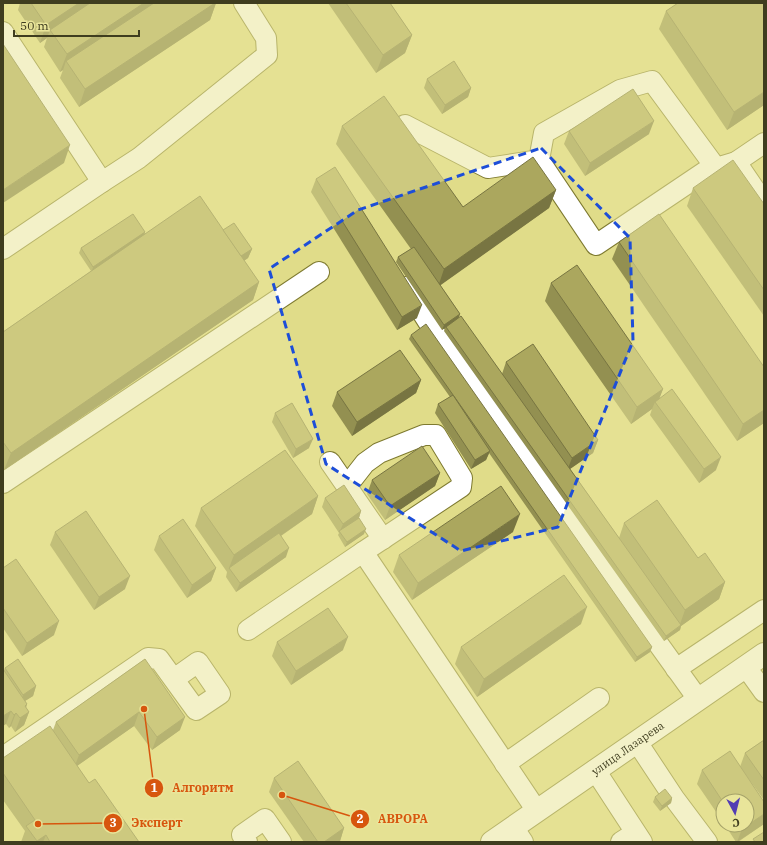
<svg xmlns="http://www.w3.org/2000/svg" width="767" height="845" viewBox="0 0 767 845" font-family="'IBM Plex Serif',serif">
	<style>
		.built { fill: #e0dc89; fill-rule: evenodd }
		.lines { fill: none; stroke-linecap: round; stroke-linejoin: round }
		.minor-casing { stroke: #7e7a30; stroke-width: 22 }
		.major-casing { stroke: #7e7a30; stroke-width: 24 }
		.minor { stroke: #fff; stroke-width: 20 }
		.major { stroke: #fff; stroke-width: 22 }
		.wall { fill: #939051 }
		.shaded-wall { fill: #787542 }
		.building { fill: #aba75e; stroke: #787542 }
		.marked { fill: none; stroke: #1d4ed8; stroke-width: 3; stroke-dasharray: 8 5; stroke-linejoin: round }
		.labels { text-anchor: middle; stroke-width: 3; stroke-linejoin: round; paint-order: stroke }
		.street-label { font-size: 11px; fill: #3f3d1f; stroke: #e9e59a }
		.leader { fill: none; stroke: #d7560e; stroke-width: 1.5 }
		.callout-dot { fill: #d7560e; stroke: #e9e59a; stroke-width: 1.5 }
		.mark-label { font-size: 12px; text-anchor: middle; font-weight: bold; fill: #fff }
		.callout-label { font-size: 12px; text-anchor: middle; font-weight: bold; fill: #d7560e; stroke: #e9e59a; stroke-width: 3; stroke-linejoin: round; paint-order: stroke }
	</style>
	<rect width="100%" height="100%" fill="#e9e59a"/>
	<path class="built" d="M3 3H764V842H3ZM723 801H747V825H723Z"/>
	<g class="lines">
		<defs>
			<g id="minor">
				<polyline points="3,32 102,182"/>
				<polyline points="405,125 488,168 539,160"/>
				<polyline points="764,143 736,162 764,203"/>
				<polyline points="716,168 652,81 620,90 544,133 539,160 596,245 706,171 736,162"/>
				<polyline points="3,249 102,182 139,158 267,55 266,38 244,3"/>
				<polyline points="406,287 439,339 698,699"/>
				<polyline points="330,462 383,539"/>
				<polyline points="3,483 319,272"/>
				<polyline points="347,486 365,463 379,453 424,435 436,435 462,478 461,487 363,552"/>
				<polyline points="248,630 363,552 537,811"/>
				<polyline points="746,667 764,692"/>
				<polyline points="676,669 764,610"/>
				<polyline points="637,742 674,798 707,842"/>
				<polyline points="3,757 148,658 159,659 196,710 220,694 198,662 174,679"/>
				<polyline points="505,764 599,698"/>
				<polyline points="595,770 642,842"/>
				<polyline points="513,827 523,842"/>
				<polyline points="247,842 242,835 265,819 281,842"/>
				<polyline points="621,842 635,833"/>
			</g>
			<g id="major">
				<path id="s1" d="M492 842 764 654"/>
			</g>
		</defs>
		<use href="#minor" class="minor-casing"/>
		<use href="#major" class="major-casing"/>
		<use href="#minor" class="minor"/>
		<use href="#major" class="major"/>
	</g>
	<g class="wall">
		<polygon points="20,3 216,3 210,20 79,107 60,78 63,70 60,72 44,47 47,38 40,43 18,10"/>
		<polygon points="328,3 390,3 412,35 405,53 376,73"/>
		<polygon points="666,11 764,105 727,130 659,29"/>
		<polygon points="427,79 471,88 468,97 442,114 424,88"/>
		<polygon points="342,126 463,207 556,190 549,208 440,285 460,314 459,317 502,374 506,362 598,440 593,453 570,469 619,538 624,523 698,558 725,582 719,599 681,626 680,630 664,641 444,331 445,328 442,330 396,262 398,257 411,249 336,144"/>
		<polygon points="569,131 649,134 585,176 564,144"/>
		<polygon points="316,179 417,318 397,330 311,192"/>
		<polygon points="693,188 764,204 764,316 687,206"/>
		<polygon points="223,230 252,249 248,258 244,261 259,282 253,300 4,470 3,469 3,332 91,271 79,253 81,248 145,232 144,234"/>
		<polygon points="619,242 764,367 764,423 737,441 612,259"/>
		<polygon points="551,283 663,389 659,398 716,470 699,483 650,415 652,409 631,424 545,301"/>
		<polygon points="411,335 652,647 650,652 635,662 489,453 486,460 471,469 435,413 438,404 450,397 409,339"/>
		<polygon points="421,380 416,393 352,436 332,406 337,392"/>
		<polygon points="275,413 309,448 293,458 272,422"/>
		<polygon points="440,473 435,486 385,520 367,494 372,480"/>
		<polygon points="318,496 312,514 281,536 286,557 236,592 226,577 227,572 195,526 201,508"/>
		<polygon points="325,498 361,511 359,518 364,534 345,547 338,535 339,533 322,507"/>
		<polygon points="55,532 125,589 94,610 50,545"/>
		<polygon points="513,532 412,600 393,572 399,555"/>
		<polygon points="159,536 216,568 211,581 187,598 154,550"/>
		<polygon points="3,568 54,635 22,656 3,628"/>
		<polygon points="581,624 477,697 455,664 461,647"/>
		<polygon points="277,642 343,650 291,685 272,656"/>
		<polygon points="145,659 180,730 152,750 134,726 77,766 89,783 139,842 21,842 25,831 3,800 3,758 53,730 56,722"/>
		<polygon points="5,668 36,686 33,696 25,701 27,704 26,708 29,712 24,725 15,732 11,726 9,728 6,724 4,670"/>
		<polygon points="764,740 764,800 740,767 745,753"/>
		<polygon points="702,770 764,824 738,842 736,842 725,825 747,825 723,801 723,822 697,784"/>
		<polygon points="274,778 344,828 340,841 338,842 304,842 269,792"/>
		<polygon points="655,797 672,798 671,803 660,811 653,802"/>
	</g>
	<g class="shaded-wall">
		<polygon points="79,3 99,3 50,30 47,38 40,43 46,25"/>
		<polygon points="144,3 164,3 66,61 63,70 60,72 67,54"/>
		<polygon points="215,3 216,3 210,20 79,107 85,89"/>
		<polygon points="412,35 405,53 376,73 383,55"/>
		<polygon points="471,88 468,97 442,114 445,105"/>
		<polygon points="764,92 764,105 727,130 734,112"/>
		<polygon points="654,121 649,134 585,176 590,163"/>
		<polygon points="70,145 64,163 3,203 3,190"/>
		<polygon points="556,190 549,208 438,287 444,269"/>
		<polygon points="145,232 144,237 92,271 93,267"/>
		<polygon points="252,249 248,258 233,268 236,259"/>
		<polygon points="259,282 253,300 4,470 11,453"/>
		<polygon points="422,305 417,318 397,330 402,317"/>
		<polygon points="460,314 458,319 442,330 444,325"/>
		<polygon points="421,380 416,393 352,436 357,422"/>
		<polygon points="663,389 657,405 655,402 652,409 631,424 637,407"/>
		<polygon points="764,410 764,423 737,441 743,424"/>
		<polygon points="313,439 309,448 293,458 296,449"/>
		<polygon points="598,440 593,453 567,471 572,458"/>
		<polygon points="490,451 486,460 471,469 475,460"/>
		<polygon points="721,457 716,470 699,483 704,469"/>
		<polygon points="440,473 435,486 385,520 390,506"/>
		<polygon points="318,496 312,514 231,570 229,568 234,555"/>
		<polygon points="361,511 358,521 340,531 343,524"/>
		<polygon points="520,514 513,532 412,600 418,583"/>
		<polygon points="366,529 364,534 345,547 347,542"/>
		<polygon points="289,548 286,557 236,592 240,583"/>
		<polygon points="216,568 211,581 187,598 192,585"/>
		<polygon points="130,576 125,589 94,610 99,597"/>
		<polygon points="725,582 719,599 681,626 680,630 664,641 666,636 679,627 685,610"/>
		<polygon points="587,607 581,624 477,697 484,679"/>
		<polygon points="59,621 54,635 22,656 27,643"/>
		<polygon points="348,637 343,650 291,685 296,671"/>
		<polygon points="652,647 650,652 635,662 637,657"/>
		<polygon points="36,686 33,696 20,704 23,695"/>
		<polygon points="27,704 23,716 29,712 24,725 15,732 25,706"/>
		<polygon points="11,711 6,724 3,726 3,716"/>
		<polygon points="139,712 134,726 74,768 79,755"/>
		<polygon points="16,713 11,726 9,728 14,715"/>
		<polygon points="185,717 180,730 152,750 157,737"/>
		<polygon points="672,798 671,803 660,811 662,806"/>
		<polygon points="764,814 764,824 737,842 742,829"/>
		<polygon points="344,828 340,841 338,842 324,842"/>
		<polygon points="46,835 43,842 36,842 37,841"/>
	</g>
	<g class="building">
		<polygon points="31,3 79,3 46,25"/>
		<polygon points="90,3 144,3 67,54 50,30"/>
		<polygon points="154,3 215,3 85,89 66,61"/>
		<polygon points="346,3 390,3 412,35 383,55"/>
		<polygon points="678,3 764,3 764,92 734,112 666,11"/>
		<polygon points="3,44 70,145 3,190"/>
		<polygon points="454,61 471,88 445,105 427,79"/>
		<polygon points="633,89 654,121 590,163 569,131"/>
		<polygon points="384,96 463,207 533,157 556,190 444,269 342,126"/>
		<polygon points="733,160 764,204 764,290 693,188"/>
		<polygon points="335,167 422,305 402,317 316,179"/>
		<polygon points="200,196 259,282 11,453 3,442 3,332"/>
		<polygon points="133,214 145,232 93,267 81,248"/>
		<polygon points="659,214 764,367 764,410 743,424 619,242"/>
		<polygon points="234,223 252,249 241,256 223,230"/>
		<polygon points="414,247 460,314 444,325 398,257"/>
		<polygon points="577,265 663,389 637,407 551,283"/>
		<polygon points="461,316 681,625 666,636 446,327"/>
		<polygon points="426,324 652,647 637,657 411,335"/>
		<polygon points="533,344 598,440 572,458 506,362"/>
		<polygon points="400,350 421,380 357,422 337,392"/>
		<polygon points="672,389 721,457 704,469 655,402"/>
		<polygon points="453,395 490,451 475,460 438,404"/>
		<polygon points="292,403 313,439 296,449 275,413"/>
		<polygon points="422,446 440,473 390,506 372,480"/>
		<polygon points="285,450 318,496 234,555 201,508"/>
		<polygon points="344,485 361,511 343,524 325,498"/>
		<polygon points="501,486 520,514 418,583 399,555"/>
		<polygon points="657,500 698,558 705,553 725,582 685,610 624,523"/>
		<polygon points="86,511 130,576 99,597 55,532"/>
		<polygon points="359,518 366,529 347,542 339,531"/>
		<polygon points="183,519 216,568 192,585 159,536"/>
		<polygon points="279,533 289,548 240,583 229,568"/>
		<polygon points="16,559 59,621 27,643 3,608 3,568"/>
		<polygon points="564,575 587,607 484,679 461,647"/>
		<polygon points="328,608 348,637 296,671 277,642"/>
		<polygon points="18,659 36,686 23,695 5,668"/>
		<polygon points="145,659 185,717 157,737 139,712 79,755 56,722"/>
		<polygon points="3,669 27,704 25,706 29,712 20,718 16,713 14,715 11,711 3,716"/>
		<polygon points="50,726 89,783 95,779 139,842 50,842 46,835 37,841 26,826 35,820 3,773 3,758"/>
		<polygon points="764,740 764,780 745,753"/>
		<polygon points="730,751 764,802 764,814 742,829 739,825 747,825 747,801 723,801 723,802 702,770"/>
		<polygon points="298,761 344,828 324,842 318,842 274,778"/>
		<polygon points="665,789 672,798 662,806 655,797"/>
		<polygon points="764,832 764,842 755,842 753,839"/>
	</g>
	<path d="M0 0H767V845H0ZM541 148 630 238 633 341 558 527 461 551 326 464 269 269 358 210Z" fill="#e9e59a" fill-opacity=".55" fill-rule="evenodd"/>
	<path class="marked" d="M541 148 630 238 633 341 558 527 461 551 326 464 269 269 358 210Z"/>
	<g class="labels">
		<g class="street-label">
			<text dy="4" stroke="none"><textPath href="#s1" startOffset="165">улица Лазарева</textPath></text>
		</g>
	</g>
	<path class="leader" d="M144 709L154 788M282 795L360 819M38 824L113 823"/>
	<g class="callout-dot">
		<circle cx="144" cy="709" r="4"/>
		<circle cx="282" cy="795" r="4"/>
		<circle cx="38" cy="824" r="4"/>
		<circle cx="154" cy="788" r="10"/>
		<circle cx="360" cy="819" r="10"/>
		<circle cx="113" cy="823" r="10"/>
	</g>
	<g class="mark-label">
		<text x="154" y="792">1</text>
		<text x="360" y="823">2</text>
		<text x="113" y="827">3</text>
	</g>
	<g class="callout-label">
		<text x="203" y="792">Алгоритм</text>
		<text x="403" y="823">АВРОРА</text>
		<text x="157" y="827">Эксперт</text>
	</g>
	<rect width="767" height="845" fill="none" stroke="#3f3d1f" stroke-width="8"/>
	<g transform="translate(735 813) rotate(173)"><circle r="19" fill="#e9e59a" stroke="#a5a269"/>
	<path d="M0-3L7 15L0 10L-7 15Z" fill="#533cb3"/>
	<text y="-6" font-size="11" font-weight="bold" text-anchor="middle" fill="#3f3d1f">С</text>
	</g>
	<path d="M14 30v6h125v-6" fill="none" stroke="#3f3d1f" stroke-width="2"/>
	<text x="20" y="30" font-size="12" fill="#3f3d1f" stroke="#e9e59a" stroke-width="3" paint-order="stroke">50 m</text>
</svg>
